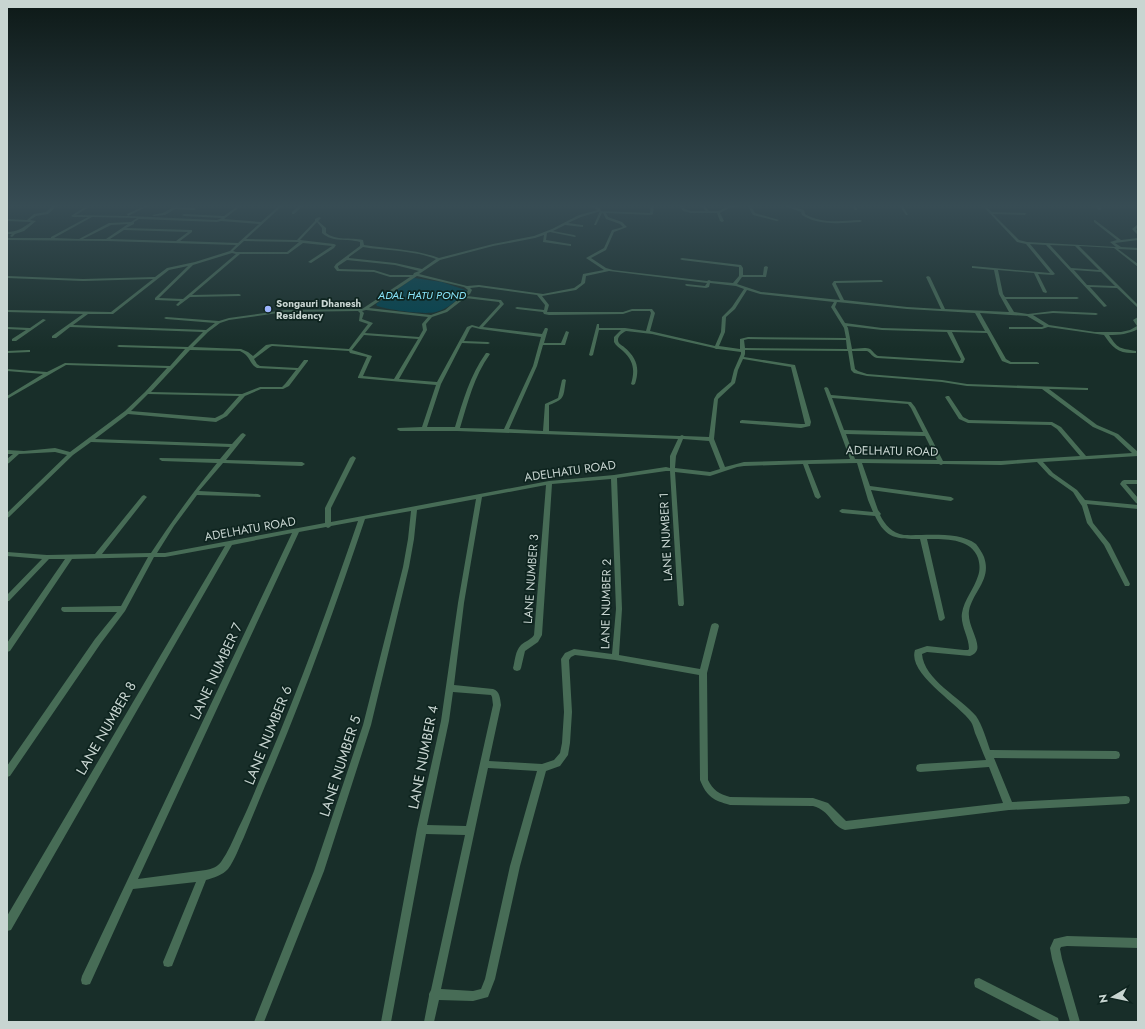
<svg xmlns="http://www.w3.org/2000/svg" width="1145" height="1029" viewBox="0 0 1145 1029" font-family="Jost,sans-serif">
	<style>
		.water { fill: #00434f }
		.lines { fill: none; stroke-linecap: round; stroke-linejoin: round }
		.street { fill: #476c56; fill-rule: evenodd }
		.poi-dot { fill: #9db4fd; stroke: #0e241f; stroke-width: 1.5 }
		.labels { text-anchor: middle; stroke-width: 3.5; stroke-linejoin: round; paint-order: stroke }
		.far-poi-label { font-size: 10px; font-weight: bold; fill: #c8d5d1; stroke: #0e241f; text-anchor: start }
		.far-water-label { font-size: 11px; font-style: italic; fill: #87e3f8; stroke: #0e241f }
		.street-label { font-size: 12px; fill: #c8d5d1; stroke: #0e241f }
		.near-street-label { font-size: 14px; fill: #c8d5d1; stroke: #0e241f }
	</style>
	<rect width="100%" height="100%" fill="#182e29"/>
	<path class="water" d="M414 278 442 282 468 291C459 298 448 309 436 312 423 315 390 310 377 306L376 304Z"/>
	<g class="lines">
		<g class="street">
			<path d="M54 205H58L48 214 36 216 30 220 36 221 24 231 15 234 12 237 10 236 12 234H7V232C17 232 23 228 31 222L7 221V219L27 220 34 214 46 212Z"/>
			<path d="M88 205H92L76 215 128 216 127 214 147 205H150L128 216 217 220 222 218 184 216 182 215 184 214 224 216 239 205H242L224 219 261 222 280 205H283L246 239 297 240 315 221V219L319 217 321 218 318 221 326 228V233C336 241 351 237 363 240L364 245C389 249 415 249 439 258L493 244 534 236 552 229 579 215 598 210 588 205H591L599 207 601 211 581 217 568 223 582 225H583V227L565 225 553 231 574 235 576 236 575 237 550 232 547 233 546 240 570 244H571V246L543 242 544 235 535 238 493 246 440 260 419 274 467 286 479 285 543 294 574 288 581 283 583 274 604 270 586 258 604 248 612 230 623 227 620 224 606 219 603 213H602L596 225H594L600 211 650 213 651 205H654L653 214 651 215 606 213 608 217 622 222 627 227 614 232 606 250 591 258 606 268 613 270 707 281 709 280 711 281 733 283 739 276V267L682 260 680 259 682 258 741 265 743 268V275H763L764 267 766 266 768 267 766 277H742L737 284 761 292 840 300 832 284 834 281 881 280 883 281 882 282 836 283V284L844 300 907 307 941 309 926 277 928 276 930 277 945 309 1009 312 999 294 994 270 973 268H972V266L1050 273 1026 244 1017 242 982 205H984L992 212 1026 213 1025 215 993 214 1019 240 1027 242 1116 247 1110 242 1117 240 1094 222V220H1095L1121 240 1138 238V240L1115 243 1121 247 1138 248V250L1118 249 1138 264V267L1114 248 1079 246 1138 305V308L1117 288 1090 287 1107 306 1104 307 1046 245 1030 244 1055 274 1053 275 1038 274 1047 292 1046 293 1043 292 1034 273 998 270 1003 294 1005 297H1077L1079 298 1077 299H1006L1014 312 1028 314 1053 311 1096 313 1098 314 1096 315 1053 313 1033 315 1049 325 1095 332H1121L1130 330 1137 326 1133 320 1138 317V329C1129 334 1119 335 1109 335 1118 349 1119 348 1136 351V353C1118 354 1113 348 1104 335L1048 327 1042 329H1009V327H1042L1044 326 1027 316 980 313 1006 359 1011 362H1037L1039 363V364H1010L1002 361 987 333 952 332 965 359 963 363H961L877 358C872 357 871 353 867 351H852L855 369 858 371 867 374 942 380 967 384 1088 388V390H1086L1049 389 1097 425 1118 434 1138 452V456L1043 462 1053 473 1077 490 1085 500 1138 505V509L1087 504 1093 523 1110 544 1130 584 1129 586H1125L1124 584 1104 545 1087 523 1082 506 1078 500 1073 492 1049 475 1037 462 1001 465 943 464 941 465 939 464 862 463 870 486 951 497 954 499 951 501 871 490 878 510 881 514 880 515C885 525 892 533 904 535 924 536 959 531 976 544 979 548 982 552 984 557 992 580 973 591 969 611 967 625 980 640 977 650 976 653 973 655 970 656L927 652 922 654C924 680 960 697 976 716 982 724 987 741 990 750L1116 751 1119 752 1120 755 1119 758 1116 759 994 758 1012 802 1126 796 1129 797 1130 800 1129 803 1126 804 1009 810 845 830C830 825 831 811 813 806L730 805C713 800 707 797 700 780L699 675 615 660 575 655 571 657 569 660 572 712 570 743 568 755 560 766 546 771 520 866 495 979 488 997 473 1001 439 1000 434 1022H424L429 996V994L431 990 465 835 426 834 391 1022H381L417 829 441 721 458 603 476 499 417 510 414 539 409 567 371 725 324 871 264 1022H254L314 871 363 725 403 567 408 539 411 511 365 519C334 610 303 699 265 786 258 803 251 820 244 837 239 847 235 860 228 869 223 875 213 878 206 880L172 966 168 967 164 966 163 962 196 882 133 889 90 984 86 985 82 984 81 980 82 976 292 533 232 545 11 930 7 931V916L225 546 165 557H154L125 611 101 643 10 776 7 777V766L95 639 117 612H64L62 611 61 609 62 607 121 606 148 557 72 559 10 651 7 652V643L65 559H49L9 601H7V595L42 559 7 556V552L47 555 95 554 142 496 144 495 147 497 146 498 102 554 151 553C172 521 193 492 217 463L162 461 159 459 160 458 220 459 230 447 91 442 73 455 9 517 7 518V513L67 455 55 452 19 454 9 463 7 464V459L13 454H7V450L24 451 55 448 70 452 125 411 145 392 167 368 66 365 7 399V396L43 374 7 371V369L47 372 65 363 170 366 185 349 119 347 117 346 119 345 188 347 203 332 70 327 56 338H52V336L83 314 7 312V310L111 312 153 279 83 281 7 278V276L83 279 155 277 167 268 195 262 230 251 236 245 107 241 7 240V238H51V237L88 217H73L71 216ZM92 217 137 218 131 222 109 223 79 239 54 238ZM139 219 217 222 221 221 259 224 238 243 180 241 192 232V230L126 228 134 224V222ZM317 222 322 228V233C333 243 347 238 360 242V246L336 264 334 267 337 271 374 272 390 277H410L362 309 285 310 229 318 219 321 166 317 164 318 166 319 215 323 206 330 73 325 88 314H113L169 270 188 266 155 298V300L180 301 176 305 178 306 190 297 240 296 241 295 239 294 192 295 240 254H288L303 243 332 246 308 262 311 263 334 248 336 245 334 244 300 240ZM128 224 106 239H83L111 225ZM124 230H125L188 232 176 241 110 239ZM244 241 298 242H299L287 252H236L233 251ZM1050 245 1075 246 1099 270 1071 268ZM363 247C387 251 413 250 436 259L422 269 395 263 349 258V257ZM232 253 236 254 183 299 159 298 193 265ZM347 260 395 265 419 271 414 273 413 275H390L374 270 339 269 338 267V266ZM1074 270 1101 272 1115 286 1087 285ZM609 271 707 283 705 286 686 284 685 285 687 286 706 288 709 287 710 283 736 286 744 289 732 307 722 317 721 332 715 346 650 331 655 313 652 309H632L623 312H547L549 305 542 296 576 290 585 283 586 276ZM417 276 464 287 468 290 467 292 445 310 431 315 369 308ZM479 287 537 295 545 305 544 310 517 307 515 308 517 309 543 312 544 314 549 315 623 314 632 311H650L651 313 646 331 625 328H599V324H597L589 355 591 356 593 355 599 330H621L614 337V342C616 346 620 348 623 351 634 361 635 371 631 384L633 385 635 384C640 368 637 358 624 347 622 345 618 344 618 340 618 336 622 333 626 331L652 334 714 348 716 349H718L741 352V354L734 370 731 382 717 394 714 399 709 437 684 436 682 435 680 436 549 431V405C566 399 563 396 566 380L564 379 562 380 558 398 545 404 543 431 509 429 537 366 543 345H565L569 332 566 331 561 343H544L548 329 547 328H545L542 334 483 327 504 304 501 300H500L467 296 470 294 472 290 470 288ZM747 290 760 294 834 302 831 307 844 328 846 338 748 337 740 339V349L719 346 725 332 726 317 735 309ZM465 298 499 302 500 304 479 327 472 325 467 327 437 382 399 379 427 330 426 324 432 317 447 312ZM837 302 907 309 975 313 985 331 882 328 845 323 835 307ZM366 310 428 317 422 324 423 330 419 337 365 333 373 323 362 319 364 313 362 311ZM358 311 360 313 359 321 368 324 349 349 272 344 266 345 253 356 248 352 241 349 193 347 208 332 220 323 229 320 285 312ZM847 326 882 330 947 332 961 359 960 361 878 356C874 354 873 351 870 349 865 347 857 349 852 349L848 328ZM472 327 480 329 541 337 533 366 504 429 460 428C468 402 474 376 490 354L488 353H486C470 375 463 401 455 427H427L441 384 462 343 488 344 490 343 488 342 464 341 470 329ZM364 335 418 339 394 379 363 376 372 356 352 350ZM748 339 846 340 847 349 745 348 744 340ZM272 346 349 351 350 353 367 357 358 377V378L436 385 422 427 398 428 397 429 398 430 400 431H457L678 439 670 456V468L666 467 614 475 549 481 331 522V508L356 458 353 456 350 458 325 508V523L165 553H157L174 526 197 495 260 497 261 496 260 495 258 494 199 491 223 463 302 466 305 464 302 462 226 460 246 435 243 433 241 434 232 444 95 439 128 414 216 422 227 416 245 396 261 389H283L289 386 308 361V360H304L298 368 260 366 257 364 254 359 270 347ZM190 350 240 351C251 356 249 364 257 368L296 370 285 384 282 387H260L242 394 151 392ZM745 350 848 351 851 370 854 373 867 376 942 382 967 386 1042 389 1093 427 1114 436 1132 453 1086 456 1061 427 1052 422 969 420 963 417 949 396H947L945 397 959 419 968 423 1051 425 1057 429 1080 456 1001 461H943L915 407 911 402 831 395 828 388 826 387 824 388 850 459 744 462 725 467 714 439 718 399 735 383 738 370 743 359 791 367 805 424H801L742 420 740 421V423L801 428 810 426 811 422 795 365 744 357 745 354ZM148 394 239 396 223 414 215 418 131 411ZM832 398 908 404 911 408 923 432 844 430ZM846 434 925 436 937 460 855 459ZM683 439 709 441 720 469 710 472 675 468 676 456ZM857 463 868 500 873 512 842 509 839 511 842 513 875 516C886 539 897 539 920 539L939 620 941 621 943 620 945 618 927 539C944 539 971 538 978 558 980 565 980 570 978 576 974 589 964 600 962 613 960 625 969 637 969 649L968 650H964L927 646 915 650C907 674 959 704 971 722 973 725 974 730 975 733 979 742 982 751 986 760L920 764 917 765 916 768 917 771 920 772 989 767 1003 803 846 821 828 803 813 798 730 797C719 794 713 790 708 780L707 673 719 626 718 624 715 623 712 624 711 626 700 669 619 655 622 609 617 478 666 471H670L678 604 679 606H683L684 604 675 472 710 476 737 467 744 466 803 464 815 497 818 499 821 497 808 464ZM611 479 616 609 612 654 574 649 565 653 561 659 564 712 562 743 560 753 554 760 542 764 489 761 501 705C500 699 500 691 493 689L454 685 464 603 482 497 546 485 534 635C531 640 525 641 521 645 515 651 515 661 513 668L514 670 517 671 520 670 521 668 525 651 538 642 542 635 552 484ZM358 521C328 608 297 695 260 779 253 796 246 813 238 829 233 840 228 852 221 862 217 867 212 869 206 870L138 879 299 532 326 527 328 528 330 527 331 526ZM453 692 491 695 492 697 493 705 466 826 427 825 449 721ZM488 768 537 771 510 866 485 979 481 989 473 991 441 989Z"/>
			<polygon points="177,205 181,205 177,207 194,208 196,209 194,210 175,209 165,215 154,216 152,215 163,213"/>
			<polygon points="300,205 304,205 294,214 292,214 292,212"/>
			<polygon points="679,205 682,205 685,209 691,211 706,211 701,205 703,205 709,211 719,211 728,206 750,205 755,213 779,220 777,221 753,215 747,205 729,208 720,213 724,221 722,222 720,221 717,213 691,213 683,211"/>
			<path d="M782 205H786L804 210 805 214C821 224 842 221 860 220L862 221 860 222C841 223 819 226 802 215L801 212Z"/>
			<polygon points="852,205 855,205 857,210 855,210"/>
			<polygon points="899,205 902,205 908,215 906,215"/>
			<polygon points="1093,205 1097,205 1102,209 1099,210"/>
			<polygon points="1137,225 1138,225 1138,228 1136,229 1138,232 1138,235 1132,229"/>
			<polygon points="43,319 46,320 16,341 12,341 12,339 26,330 7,329 7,327 30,328"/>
			<polygon points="28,350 30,350 30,352 7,353 7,351"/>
			<polygon points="1124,480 1138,480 1138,484 1126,484 1138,498 1138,504 1136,503 1120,484 1122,481"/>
			<polygon points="1067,936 1138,938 1138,948 1067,946 1061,947 1060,949 1062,959 1080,1022 1070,1022 1052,959 1050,948 1054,939"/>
			<polygon points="979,978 1058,1018 1059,1022 1043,1022 975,987 974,983 975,979"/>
		</g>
	</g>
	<linearGradient id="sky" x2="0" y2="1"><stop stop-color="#0d1917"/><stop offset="0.59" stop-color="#374c54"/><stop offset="1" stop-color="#374c54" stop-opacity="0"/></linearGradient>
	<rect width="1145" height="349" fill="url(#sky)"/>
	<circle class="poi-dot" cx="268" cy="309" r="4"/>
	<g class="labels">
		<g class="far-poi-label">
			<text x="276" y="307">Songauri Dhanesh<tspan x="276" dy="12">Residency</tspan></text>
		</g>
		<g class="far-water-label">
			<text x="422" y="299">ADAL HATU POND</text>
		</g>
		<g class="street-label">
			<text transform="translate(892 451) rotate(1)" y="4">ADELHATU ROAD</text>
			<text transform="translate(570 471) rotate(-8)" y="4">ADELHATU ROAD</text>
			<text transform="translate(250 529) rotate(-10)" y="4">ADELHATU ROAD</text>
			<text transform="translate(666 537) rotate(-93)" y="4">LANE NUMBER 1</text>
			<text transform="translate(531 579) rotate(-86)" y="4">LANE NUMBER 3</text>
			<text transform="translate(606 604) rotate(-89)" y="4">LANE NUMBER 2</text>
		</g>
		<g class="near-street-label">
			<text transform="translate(216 671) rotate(-65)" y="5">LANE NUMBER 7</text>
			<text transform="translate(106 728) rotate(-60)" y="5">LANE NUMBER 8</text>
			<text transform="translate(268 735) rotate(-68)" y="5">LANE NUMBER 6</text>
			<text transform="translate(423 757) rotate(-79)" y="5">LANE NUMBER 4</text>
			<text transform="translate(340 766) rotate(-72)" y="5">LANE NUMBER 5</text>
		</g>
	</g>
	<rect width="1145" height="1029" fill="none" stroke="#c8d5d1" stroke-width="16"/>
	<g transform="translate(1113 997) rotate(261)" stroke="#0e241f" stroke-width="3" paint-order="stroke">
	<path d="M0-3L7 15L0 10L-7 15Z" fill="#c8d5d1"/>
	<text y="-6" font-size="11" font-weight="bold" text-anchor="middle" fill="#c8d5d1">N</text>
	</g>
</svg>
